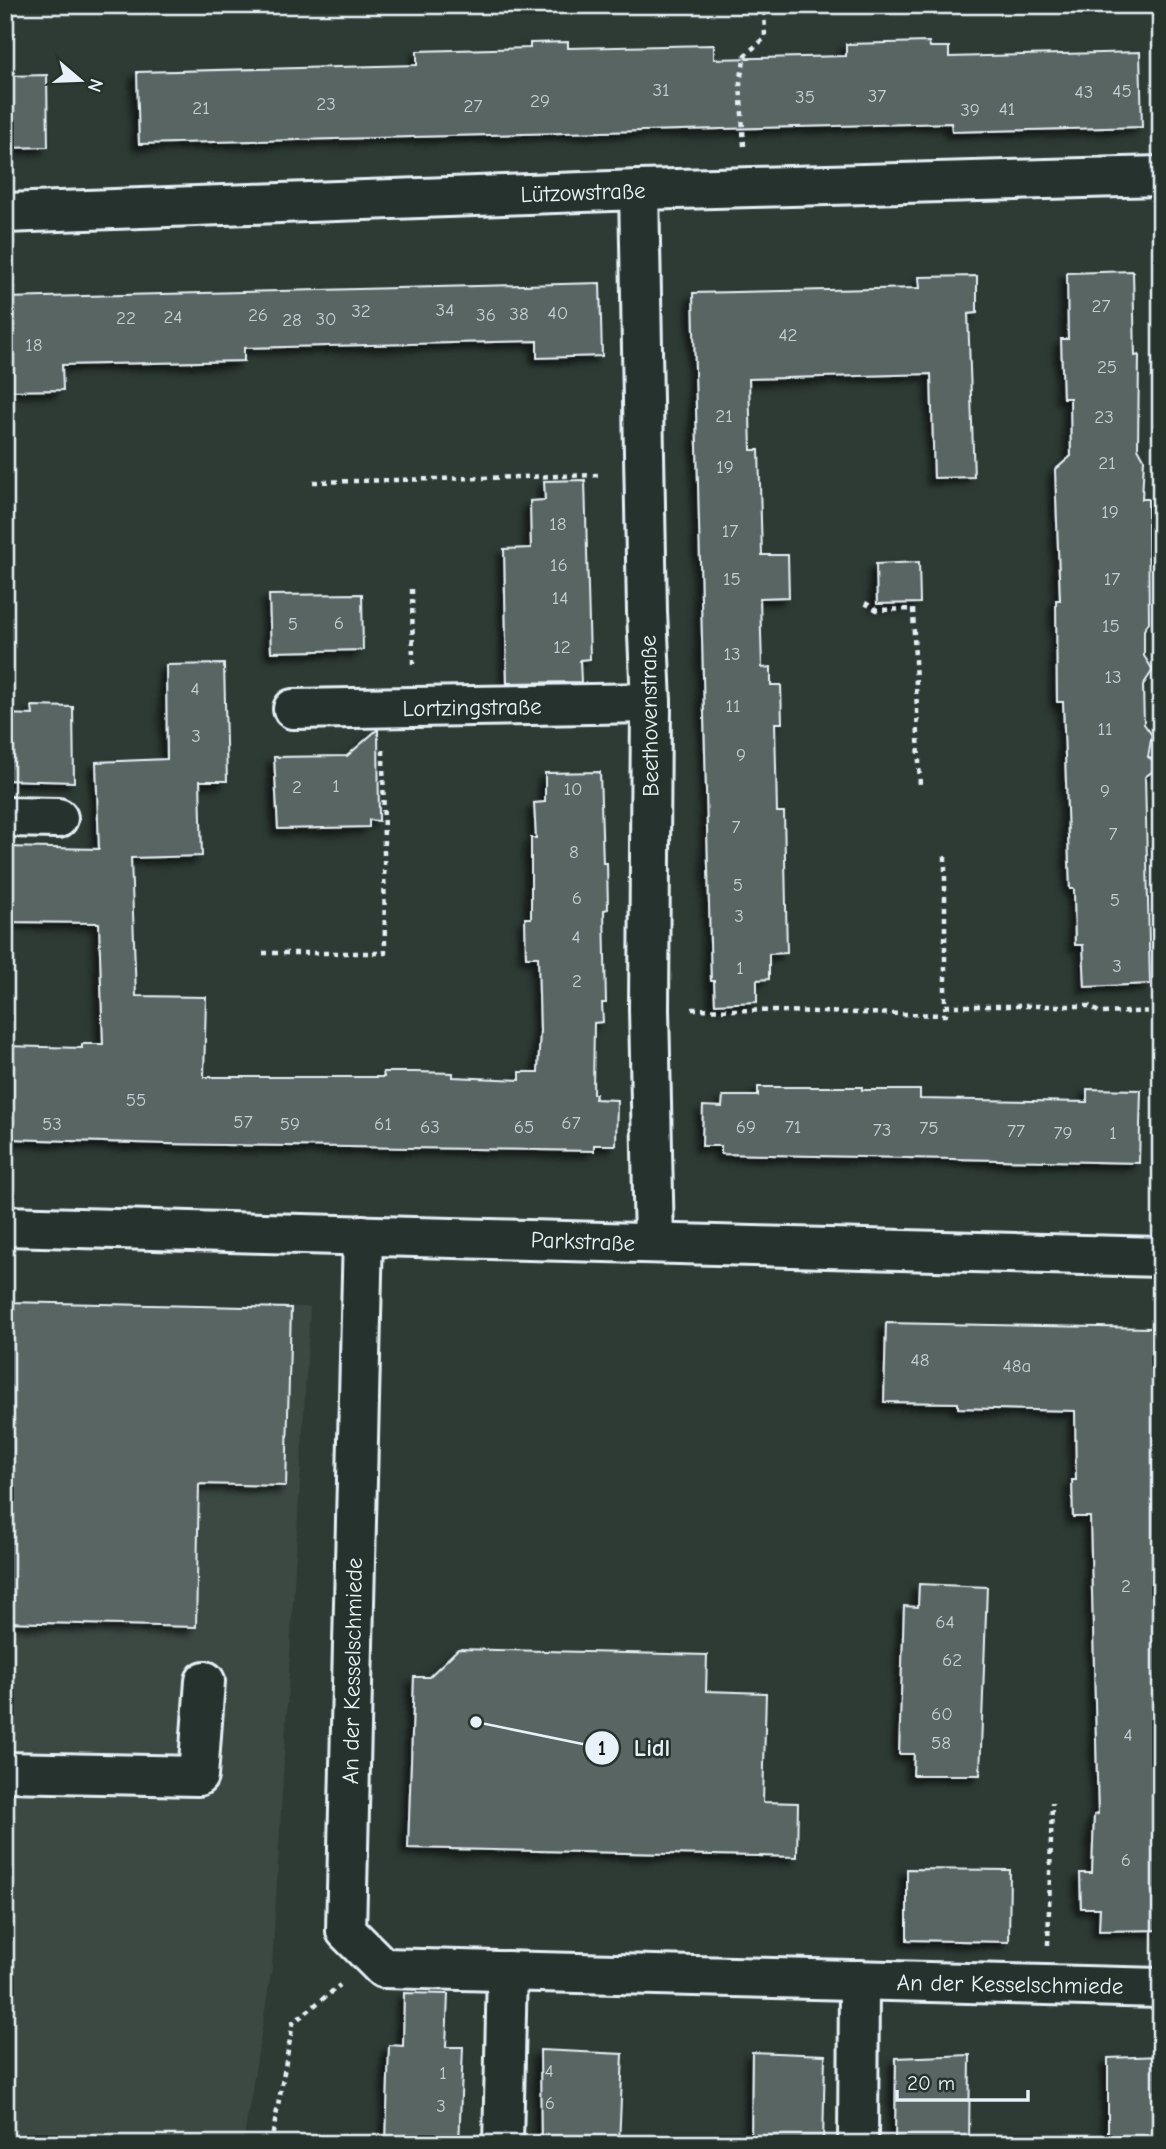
<svg xmlns="http://www.w3.org/2000/svg" width="1166" height="2149" viewBox="0 0 1166 2149" font-family="'Comic Neue',sans-serif">
	<style>
		.built { fill: #3b4843 }
		.building { fill: #596563; stroke: #e8f1f8; stroke-width: 2; filter: url(#shadow) }
		.lines { fill: none; stroke-linecap: round; stroke-linejoin: round }
		.minor-casing { stroke: #e8f1f8; stroke-width: 44 }
		.path { stroke: #e8f1f8; stroke-width: 4.5; stroke-dasharray: 5 5; stroke-linecap: butt }
		.minor { stroke: #26332d; stroke-width: 38 }
		.labels { text-anchor: middle; stroke-width: 5; stroke-linejoin: round; paint-order: stroke }
		.number-label { font-size: 19px; fill: #c4ced3 }
		.street-label { font-size: 23px; fill: #e8f1f8; stroke: #26332d }
		.leader { fill: none; stroke: #e8f1f8; stroke-width: 2.5 }
		.callout-dot { fill: #e8f1f8; stroke: #26332d; stroke-width: 2.5 }
		.mark-label { font-size: 21px; text-anchor: middle; font-weight: bold; fill: #111 }
		.callout-label { font-size: 24px; text-anchor: middle; font-weight: bold; fill: #e8f1f8; stroke: #26332d; stroke-width: 5; stroke-linejoin: round; paint-order: stroke }
	</style>
	<defs>
		<filter id="shadow"><feDropShadow dx="-6" dy="6" stdDeviation="3.5" flood-color="#0009"/></filter>
	</defs>
	<rect width="100%" height="100%" fill="#2e3b35"/>
	<filter id="ink" filterUnits="userSpaceOnUse"><feTurbulence type="fractalNoise" baseFrequency=".0143" numOctaves="2"/><feDisplacementMap in="SourceGraphic" scale="14" xChannelSelector="R" yChannelSelector="G"/><feConvolveMatrix kernelMatrix="1 2 1 2 8 2 1 2 1" color-interpolation-filters="sRGB"/></filter>
	<g filter="url(#ink)">
		<polygon class="built" points="5,1302 310,1307 272,1967 243,2144 5,2144"/>
		<g class="building">
			<polygon points="568,42 568,48 714,45 714,59 846,56 846,44 929,42 930,47 949,47 949,57 1140,52 1142,127 952,132 951,123 139,144 137,72 417,65 417,51 530,48 530,43"/>
			<polygon points="47,75 48,147 5,148 5,76"/>
			<polygon points="1133,271 1135,356 1139,355 1138,448 1144,459 1142,499 1148,499 1149,622 1144,630 1144,656 1153,670 1143,685 1144,724 1152,735 1148,757 1161,765 1145,777 1150,984 1085,987 1083,945 1075,945 1074,889 1070,889 1063,702 1057,702 1056,600 1060,600 1055,470 1071,456 1070,398 1063,398 1061,339 1068,339 1067,273"/>
			<polygon points="977,276 977,313 968,314 974,477 934,478 931,374 749,379 751,450 759,450 762,555 788,555 789,597 760,598 762,668 771,667 771,685 781,685 782,723 775,723 777,812 784,812 787,953 769,954 769,979 757,980 757,1002 715,1004 714,981 711,981 693,293 920,288 919,277"/>
			<polygon points="600,283 602,356 537,358 537,341 244,348 244,361 62,365 63,390 5,391 5,298"/>
			<polygon points="585,480 590,659 580,660 581,682 507,683 504,549 531,548 530,501 545,500 544,481"/>
			<polygon points="919,562 920,603 877,604 876,564"/>
			<polygon points="362,594 363,650 271,652 269,595"/>
			<polygon points="224,664 227,781 200,781 202,856 131,858 136,996 206,997 204,1077 384,1077 383,1072 414,1072 453,1073 453,1077 520,1080 520,1072 538,1072 540,1031 538,957 526,957 525,918 531,918 531,838 536,838 534,803 545,802 545,773 600,772 603,863 607,863 608,909 604,910 606,1003 602,1003 603,1022 594,1023 593,1094 596,1094 595,1099 617,1100 616,1145 594,1145 594,1151 166,1144 10,1139 10,1135 5,1135 5,1046 82,1048 82,1044 103,1044 99,923 5,922 5,847 99,849 96,762 167,759 166,665"/>
			<polygon points="32,706 73,707 74,782 5,780 5,714 33,715"/>
			<polygon points="378,729 379,821 369,820 369,827 278,829 274,757 347,756"/>
			<polygon points="758,1087 862,1087 862,1090 920,1090 920,1099 1087,1102 1087,1089 1141,1090 1139,1163 721,1154 721,1146 702,1146 703,1106 722,1107 723,1096 758,1096"/>
			<polygon points="5,1302 291,1308 286,1486 199,1484 196,1627 5,1622"/>
			<polygon points="886,1323 1152,1328 1161,1339 1161,1930 1099,1931 1100,1908 1081,1908 1080,1873 1092,1873 1094,1815 1098,1814 1090,1517 1073,1517 1072,1480 1076,1480 1075,1411 958,1408 958,1403 884,1402"/>
			<polygon points="919,1584 987,1587 980,1775 913,1775 914,1754 899,1754 904,1606 918,1607"/>
			<polygon points="458,1649 707,1655 706,1691 766,1693 763,1802 798,1803 797,1857 408,1848 414,1677 429,1677"/>
			<polygon points="907,1869 1010,1870 1009,1942 907,1940"/>
			<polygon points="404,1993 448,1994 446,2047 463,2047 459,2144 386,2144 389,2045 403,2046"/>
			<polygon points="540,2050 623,2054 619,2144 541,2144"/>
			<polygon points="752,2052 825,2055 823,2144 751,2144"/>
			<polygon points="970,2055 969,2144 895,2144 896,2058"/>
			<polygon points="1161,2056 1161,2144 1108,2144 1108,2058"/>
		</g>
		<g class="lines">
			<defs>
				<g id="minor">
					<polyline points="639,190 647,611 651,703 649,1009 654,1243"/>
					<polyline points="5,213 639,190 1161,176"/>
					<polyline points="293,709 651,703"/>
					<polyline points="5,817 58,818"/>
					<polyline points="5,1226 1161,1257"/>
					<polyline points="363,1235 346,1931 383,1968 1161,1988"/>
					<polyline points="5,1772 198,1776 205,1681"/>
					<polyline points="503,2144 507,1971"/>
					<polyline points="858,2144 859,1980"/>
				</g>
			</defs>
			<use href="#minor" class="minor-casing"/>
			<g class="path">
				<polyline points="744,146 740,83 745,55 765,38 764,5"/>
				<polyline points="313,482 602,475"/>
				<polyline points="412,589 413,665"/>
				<polyline points="865,603 877,610 913,609 920,787"/>
				<polyline points="945,856 945,1006 1089,1006 1100,1013 1161,1011"/>
				<polyline points="263,953 385,953 383,748"/>
				<polyline points="692,1009 946,1015 945,1006"/>
				<polyline points="1048,1945 1052,1803"/>
				<polyline points="271,2144 293,2023 340,1985"/>
			</g>
			<use href="#minor" class="minor"/>
		</g>
	</g>
	<g class="labels">
		<g class="number-label">
			<text x="661" y="96">31</text>
			<text x="1122" y="97">45</text>
			<text x="1084" y="98">43</text>
			<text x="877" y="102">37</text>
			<text x="805" y="103">35</text>
			<text x="540" y="107">29</text>
			<text x="326" y="110">23</text>
			<text x="473" y="112">27</text>
			<text x="201" y="114">21</text>
			<text x="1007" y="115">41</text>
			<text x="970" y="116">39</text>
			<text x="1101" y="312">27</text>
			<text x="445" y="316">34</text>
			<text x="361" y="317">32</text>
			<text x="558" y="319">40</text>
			<text x="519" y="320">38</text>
			<text x="258" y="321">26</text>
			<text x="486" y="321">36</text>
			<text x="173" y="323">24</text>
			<text x="126" y="324">22</text>
			<text x="326" y="325">30</text>
			<text x="292" y="326">28</text>
			<text x="788" y="341">42</text>
			<text x="34" y="351">18</text>
			<text x="1107" y="373">25</text>
			<text x="724" y="422">21</text>
			<text x="1104" y="423">23</text>
			<text x="1107" y="469">21</text>
			<text x="725" y="473">19</text>
			<text x="1110" y="518">19</text>
			<text x="558" y="530">18</text>
			<text x="730" y="537">17</text>
			<text x="559" y="571">16</text>
			<text x="732" y="585">15</text>
			<text x="1112" y="585">17</text>
			<text x="560" y="604">14</text>
			<text x="339" y="629">6</text>
			<text x="293" y="630">5</text>
			<text x="1111" y="632">15</text>
			<text x="562" y="653">12</text>
			<text x="732" y="660">13</text>
			<text x="1113" y="683">13</text>
			<text x="195" y="695">4</text>
			<text x="733" y="712">11</text>
			<text x="1105" y="735">11</text>
			<text x="196" y="742">3</text>
			<text x="741" y="761">9</text>
			<text x="336" y="792">1</text>
			<text x="297" y="793">2</text>
			<text x="573" y="795">10</text>
			<text x="1105" y="797">9</text>
			<text x="736" y="833">7</text>
			<text x="1113" y="840">7</text>
			<text x="574" y="858">8</text>
			<text x="738" y="891">5</text>
			<text x="577" y="904">6</text>
			<text x="1115" y="906">5</text>
			<text x="739" y="922">3</text>
			<text x="576" y="943">4</text>
			<text x="1117" y="972">3</text>
			<text x="740" y="974">1</text>
			<text x="577" y="987">2</text>
			<text x="136" y="1106">55</text>
			<text x="243" y="1128">57</text>
			<text x="571" y="1129">67</text>
			<text x="52" y="1130">53</text>
			<text x="290" y="1130">59</text>
			<text x="383" y="1130">61</text>
			<text x="430" y="1133">63</text>
			<text x="524" y="1133">65</text>
			<text x="746" y="1133">69</text>
			<text x="793" y="1133">71</text>
			<text x="929" y="1134">75</text>
			<text x="882" y="1136">73</text>
			<text x="1016" y="1137">77</text>
			<text x="1063" y="1139">79</text>
			<text x="1113" y="1139">1</text>
			<text x="920" y="1366">48</text>
			<text x="1017" y="1372">48a</text>
			<text x="1126" y="1592">2</text>
			<text x="945" y="1628">64</text>
			<text x="952" y="1666">62</text>
			<text x="942" y="1720">60</text>
			<text x="1128" y="1741">4</text>
			<text x="941" y="1749">58</text>
			<text x="1126" y="1866">6</text>
			<text x="549" y="2077">4</text>
			<text x="443" y="2079">1</text>
			<text x="550" y="2109">6</text>
			<text x="441" y="2112">3</text>
		</g>
		<g class="street-label">
			<text transform="translate(583 192) rotate(-2)" y="8">Lützowstraße</text>
			<text transform="translate(472 707) rotate(-1)" y="8">Lortzingstraße</text>
			<text transform="translate(649 716) rotate(-91)" y="8">Beethovenstraße</text>
			<text transform="translate(583 1241) rotate(2)" y="8">Parkstraße</text>
			<text transform="translate(352 1671) rotate(-89)" y="8">An der Kesselschmiede</text>
			<text transform="translate(1010 1984) rotate(1)" y="8">An der Kesselschmiede</text>
		</g>
	</g>
	<path class="leader" d="M476 1722L602 1748"/>
	<g class="callout-dot">
		<circle cx="476" cy="1722" r="7"/>
		<circle cx="602" cy="1748" r="18"/>
	</g>
	<g class="mark-label">
		<text x="602" y="1755">1</text>
	</g>
	<g class="callout-label">
		<text x="652" y="1756">Lidl</text>
	</g>
	<rect width="1166" height="2149" fill="none" stroke="#26332d" stroke-width="28"/>
	<rect x="14" y="14" width="1138" height="2121" fill="none" stroke="#e8f1f8" stroke-width="2.5" filter="url(#ink)"/>
	<g transform="translate(80 80) rotate(109)" stroke="#26332d" stroke-width="5" paint-order="stroke">
	<path d="M0-5L12 26L0 18L-12 26Z" fill="#e8f1f8"/>
	<text y="-10" font-size="19" font-weight="bold" text-anchor="middle" fill="#e8f1f8">N</text>
	</g>
	<path d="M897 2090v10h131v-10" fill="none" stroke="#e8f1f8" stroke-width="3.5"/>
	<text x="907" y="2090" font-size="21" fill="#e8f1f8" stroke="#26332d" stroke-width="5" paint-order="stroke">20 m</text>
</svg>
